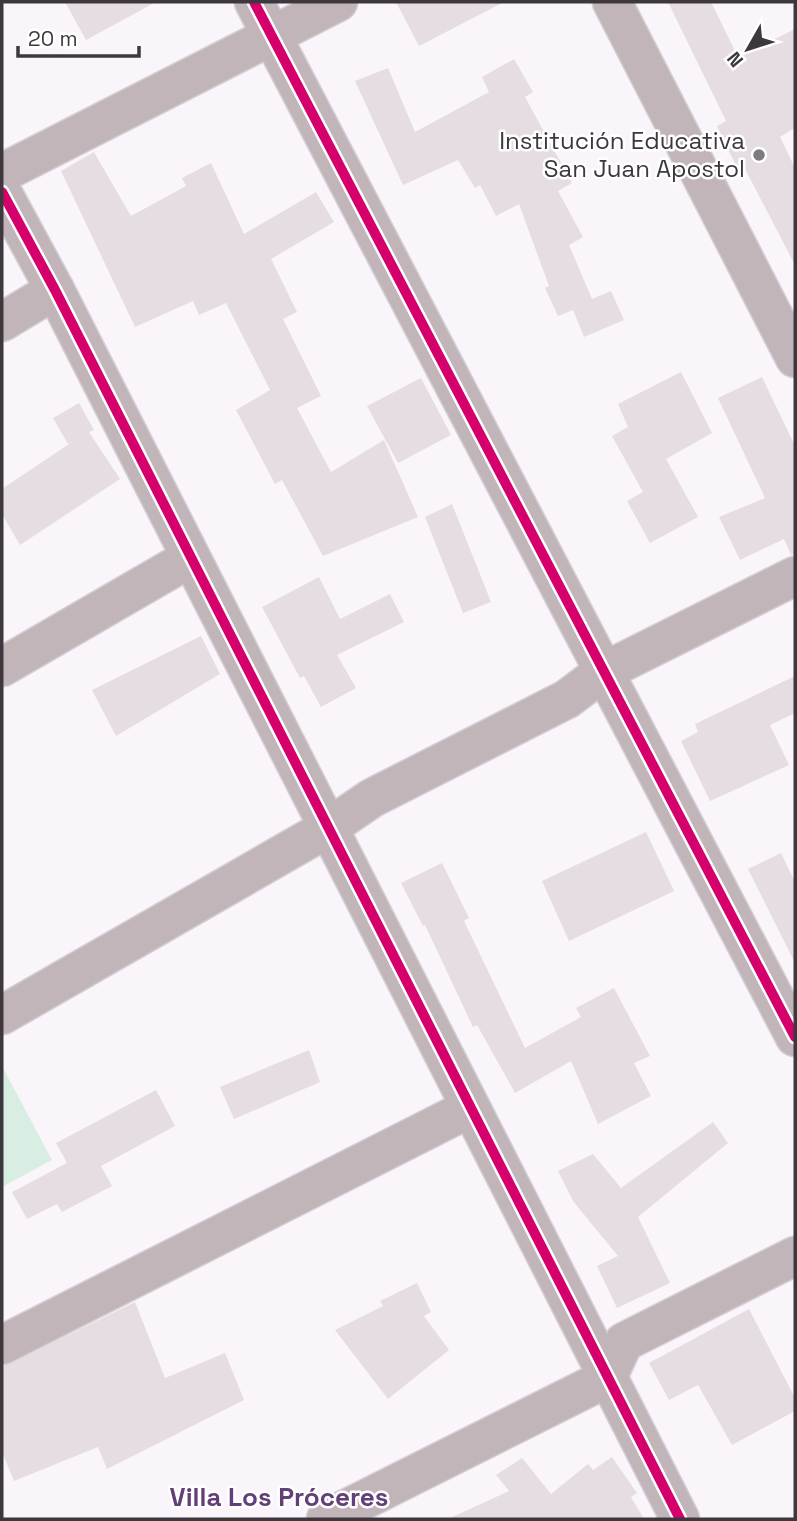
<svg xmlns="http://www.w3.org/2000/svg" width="797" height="1521" viewBox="0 0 797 1521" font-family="'Space Grotesk',sans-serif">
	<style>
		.green { fill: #d9eee3 }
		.building { fill: #e6dde2 }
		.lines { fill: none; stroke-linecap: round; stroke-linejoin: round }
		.minor-casing { stroke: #d2d0d3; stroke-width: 41 }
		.minor { stroke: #c1b5b9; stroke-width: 38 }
		.cycleway-casing { stroke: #fff; stroke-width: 15 }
		.cycleway { stroke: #d6006c; stroke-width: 10 }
		.poi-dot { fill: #7e7a7f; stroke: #fff; stroke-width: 2.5 }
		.labels { text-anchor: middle; stroke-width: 5; stroke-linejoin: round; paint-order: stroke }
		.poi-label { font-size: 24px; fill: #3c383d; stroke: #fff; text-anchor: end }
		.neighbourhood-label { font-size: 26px; font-weight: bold; fill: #623f78; stroke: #fff }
	</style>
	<rect width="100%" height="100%" fill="#f9f5fa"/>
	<polygon class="green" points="2,1066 52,1160 2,1187"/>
	<g class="building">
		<polygon points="65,2 156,2 86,40"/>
		<polygon points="396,2 504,2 419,46"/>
		<polygon points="668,2 711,2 738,57 795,29 795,128 780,137 795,168 795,265 743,165 737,168 717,126 726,121"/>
		<polygon points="514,59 533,92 525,97 572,183 558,191 583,237 569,245 592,299 611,291 624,320 584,337 573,310 558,316 545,288 549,286 519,204 496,216 480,185 475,188 458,160 403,185 355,81 388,68 415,132 489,92 482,77"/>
		<polygon points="94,152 131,216 186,186 182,178 211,163 244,234 316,192 334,222 271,259 297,312 283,319 321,396 297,408 331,472 384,440 418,517 323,556 282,480 275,484 236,410 270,390 226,303 199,315 193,301 135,327 61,171"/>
		<polygon points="681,372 712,433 666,459 698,517 650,543 627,501 643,492 612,436 628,427 618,404"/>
		<polygon points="762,377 795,446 795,554 791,555 784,539 740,560 719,517 765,498 718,398"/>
		<polygon points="421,378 451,435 398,463 367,406"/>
		<polygon points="79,403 94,430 89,432 120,479 20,545 2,514 2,489 72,442 68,444 53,418"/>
		<polygon points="452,504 491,602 463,613 425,517"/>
		<polygon points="319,577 340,619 390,594 404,622 337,655 356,688 321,707 304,676 300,678 262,607"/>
		<polygon points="201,636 220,674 116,736 92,690"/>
		<polygon points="795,676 795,713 770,725 789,765 710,801 681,741 698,732 695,724"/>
		<polygon points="646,832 674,891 569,941 542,881"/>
		<polygon points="781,853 795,882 795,963 748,869"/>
		<polygon points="442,863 469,918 464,921 525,1048 581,1017 576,1008 614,988 650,1056 634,1063 651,1096 598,1124 571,1061 515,1093 477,1025 473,1027 425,925 423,926 401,883"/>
		<polygon points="309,1050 320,1082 234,1119 220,1087"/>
		<polygon points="156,1090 175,1126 101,1166 112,1186 62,1212 57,1204 27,1219 12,1192 67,1163 56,1143"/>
		<polygon points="713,1122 728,1143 638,1217 670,1283 617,1308 597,1266 618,1256 573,1201 558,1171 593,1154 621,1188"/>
		<polygon points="417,1283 431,1312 424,1316 449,1350 388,1399 335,1330 383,1306 380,1301"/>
		<polygon points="135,1302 165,1378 225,1353 244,1400 107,1469 98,1447 14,1481 2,1452 2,1367"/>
		<polygon points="749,1309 795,1398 795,1411 732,1445 698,1385 669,1400 649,1363"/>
		<polygon points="612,1457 637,1493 631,1497 644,1519 448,1519 509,1491 496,1475 522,1458 551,1494 588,1464 593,1470"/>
	</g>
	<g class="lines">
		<defs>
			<g id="minor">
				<polyline points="254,2 795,1037"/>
				<polyline points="612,2 795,358"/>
				<polyline points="2,173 338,2"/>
				<polyline points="2,192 55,290 680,1519"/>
				<polyline points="2,322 55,290"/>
				<polyline points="2,667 190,558"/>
				<polyline points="2,1015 328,828 372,798 567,699 603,672 795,576"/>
				<polyline points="2,1345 470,1108"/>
				<polyline points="326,1519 607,1378 624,1342 795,1256"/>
			</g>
		</defs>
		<use href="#minor" class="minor-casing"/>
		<use href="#minor" class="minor"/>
		<defs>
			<g id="cycleway">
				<polyline points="254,2 795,1037"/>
				<polyline points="2,192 55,290 680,1519"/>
			</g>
		</defs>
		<use href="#cycleway" class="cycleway-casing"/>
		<use href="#cycleway" class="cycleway"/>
	</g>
	<circle class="poi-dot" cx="759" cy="155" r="7"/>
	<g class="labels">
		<g class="poi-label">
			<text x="745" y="149">Institución Educativa<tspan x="745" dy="28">San Juan Apostol</tspan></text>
		</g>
		<g class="neighbourhood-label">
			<text x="279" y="1506">Villa Los Próceres</text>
		</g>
	</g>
	<rect width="797" height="1521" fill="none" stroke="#3c383d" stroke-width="7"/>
	<g transform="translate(748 49) rotate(231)" stroke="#ffffff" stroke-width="5" paint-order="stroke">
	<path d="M0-5L12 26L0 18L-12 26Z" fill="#3c383d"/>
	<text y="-10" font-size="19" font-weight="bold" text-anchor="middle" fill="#3c383d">N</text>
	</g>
	<path d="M18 46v10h121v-10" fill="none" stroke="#3c383d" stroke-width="3.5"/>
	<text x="28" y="46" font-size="21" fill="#3c383d" stroke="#ffffff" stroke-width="5" paint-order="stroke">20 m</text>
</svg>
